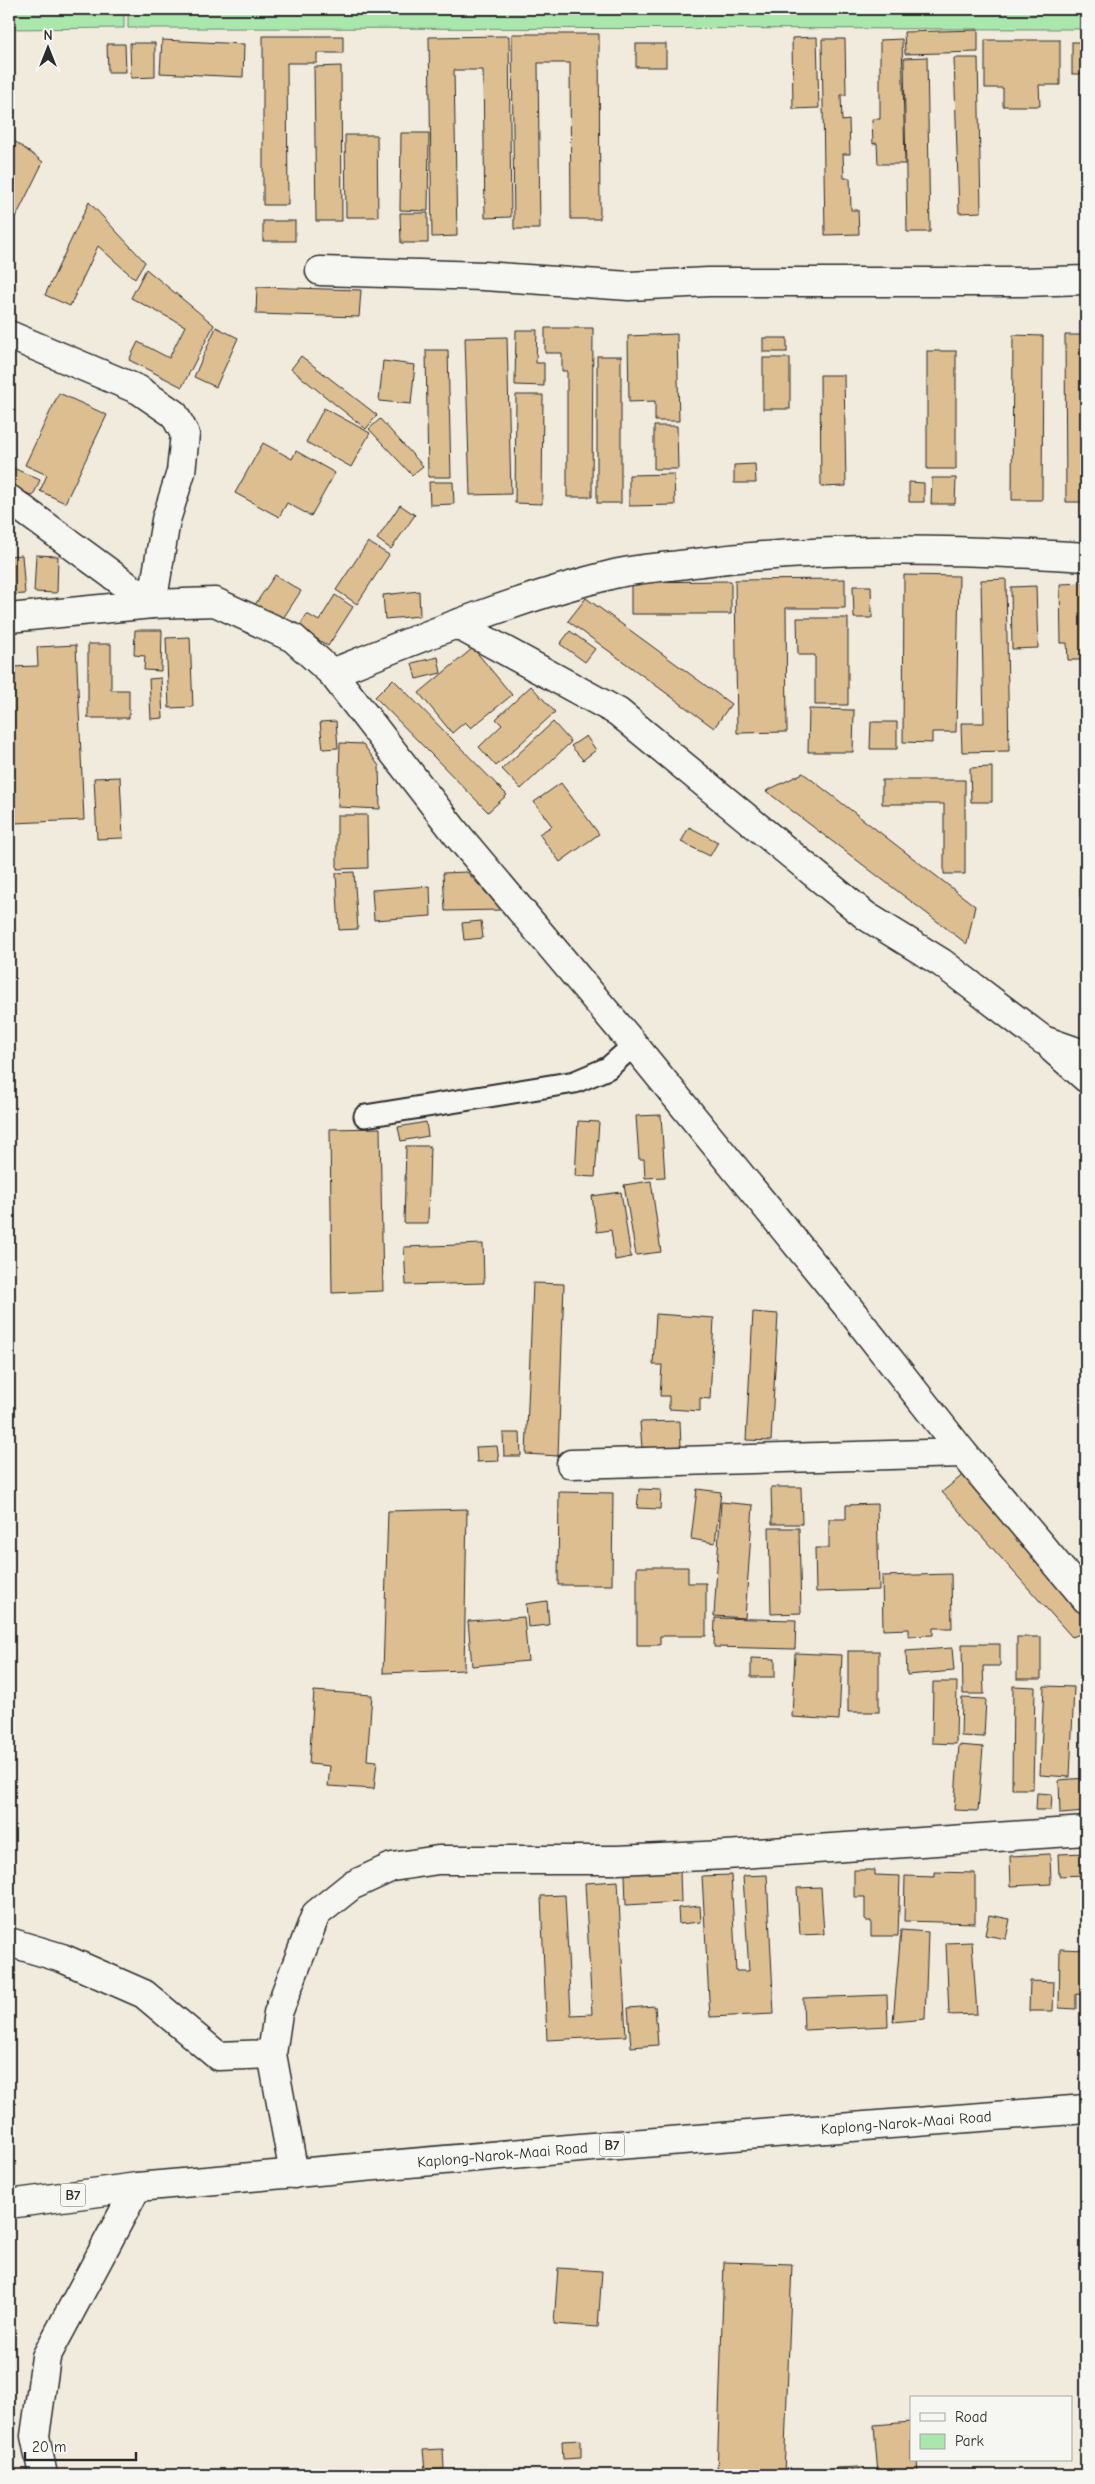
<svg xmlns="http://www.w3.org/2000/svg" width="1095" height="2484" viewBox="0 0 1095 2484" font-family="'Comic Neue',sans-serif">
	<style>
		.green { fill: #aae7ad; stroke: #6a896c }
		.building { fill: #ddbe90; stroke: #2b2b2b }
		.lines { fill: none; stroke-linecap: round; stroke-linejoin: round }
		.service-casing { stroke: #2b2b2b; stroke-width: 25 }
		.minor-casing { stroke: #2b2b2b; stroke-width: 31 }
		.trunk-casing { stroke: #2b2b2b; stroke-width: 31 }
		.service { stroke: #f6f6f2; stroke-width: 21 }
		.minor { stroke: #f6f6f2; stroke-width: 28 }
		.trunk { stroke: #f6f6f2; stroke-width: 28 }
		.labels { text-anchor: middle; stroke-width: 4; stroke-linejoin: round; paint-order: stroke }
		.shield { fill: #f6f6f2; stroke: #686867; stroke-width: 1 }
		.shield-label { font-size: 14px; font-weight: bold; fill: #2b2b2b }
		.street-label { font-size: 15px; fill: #2b2b2b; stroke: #f6f6f2 }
	</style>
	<rect width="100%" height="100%" fill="#f1ebde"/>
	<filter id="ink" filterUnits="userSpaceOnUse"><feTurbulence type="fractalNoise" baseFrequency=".02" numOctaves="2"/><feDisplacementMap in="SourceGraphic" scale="10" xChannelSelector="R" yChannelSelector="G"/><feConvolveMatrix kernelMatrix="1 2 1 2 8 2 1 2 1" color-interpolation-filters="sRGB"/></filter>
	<g filter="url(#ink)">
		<g class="green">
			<polygon points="9,9 124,9 124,28 9,29"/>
			<polygon points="128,9 1086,9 1086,29 128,28"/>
		</g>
		<g class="building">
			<polygon points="978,30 978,52 905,54 904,32"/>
			<polygon points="512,34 599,34 600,219 571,219 570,63 538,63 540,229 514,229"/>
			<polygon points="263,36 343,36 343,53 317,53 317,63 287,63 288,205 263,205"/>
			<polygon points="509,36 511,217 485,218 483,70 454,70 457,236 432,237 429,37"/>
			<polygon points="817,37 819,108 793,109 792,38"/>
			<polygon points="822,39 845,39 846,95 841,95 842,121 849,120 850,154 843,154 844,178 850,178 851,210 858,210 859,234 825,235"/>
			<polygon points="902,39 905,164 878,164 877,143 873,144 872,119 880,119 880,40"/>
			<polygon points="162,40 244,44 243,77 160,73"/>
			<polygon points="985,40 1060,40 1060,85 1039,85 1040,106 1003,106 1003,88 985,88"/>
			<rect x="1072" y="42" width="14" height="32"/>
			<polygon points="130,43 155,43 155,77 131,78"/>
			<polygon points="107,44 125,44 126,72 108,72"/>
			<rect x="636" y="44" width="30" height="23"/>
			<polygon points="927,57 930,232 907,232 904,58"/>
			<polygon points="954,58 978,58 981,212 959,213"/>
			<polygon points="341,66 342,221 316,221 314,67"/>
			<polygon points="401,133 429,133 428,211 400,210"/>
			<polygon points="345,135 377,135 378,217 346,217"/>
			<polygon points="9,137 43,162 16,217 9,214"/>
			<polygon points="89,202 145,262 135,279 98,246 70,306 45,295"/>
			<polygon points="400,213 428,213 428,243 401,243"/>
			<rect x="263" y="221" width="32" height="20"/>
			<polygon points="146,269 214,325 182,387 129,360 138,342 169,358 185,326 131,298"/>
			<polygon points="257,287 361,290 359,317 256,314"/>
			<polygon points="216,327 238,338 216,387 194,377"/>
			<polygon points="545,328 593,328 592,497 567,497 567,371 562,371 562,353 545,353"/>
			<polygon points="516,330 537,330 536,363 544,363 544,386 515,385"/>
			<polygon points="677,334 679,421 655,421 655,401 629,402 628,336"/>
			<polygon points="1013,335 1043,336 1042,500 1012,500"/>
			<polygon points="1065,335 1086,335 1086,502 1066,502"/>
			<polygon points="507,337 511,494 470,495 465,338"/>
			<rect x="763" y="338" width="24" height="14"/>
			<polygon points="426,350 448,350 451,477 428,477"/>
			<rect x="927" y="351" width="29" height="118"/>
			<polygon points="301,356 377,415 366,429 291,369"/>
			<rect x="597" y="356" width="24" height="147"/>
			<rect x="763" y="358" width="27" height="51"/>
			<polygon points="383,361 415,365 411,404 379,401"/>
			<polygon points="820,375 844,375 846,486 821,487"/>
			<polygon points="59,393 107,415 65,503 40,491 47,475 25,465"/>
			<polygon points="516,395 543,395 542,504 515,503"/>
			<polygon points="324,408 370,433 351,467 306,442"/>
			<polygon points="380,419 423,466 412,475 369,429"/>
			<polygon points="654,426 677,426 678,469 654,469"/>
			<polygon points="263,443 292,459 296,451 335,473 311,516 287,503 279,517 235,493"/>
			<polygon points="755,464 756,483 734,483 734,465"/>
			<polygon points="9,466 40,480 33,496 9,485"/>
			<polygon points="674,474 675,505 629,506 629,475"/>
			<polygon points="932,478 956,478 955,504 931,504"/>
			<polygon points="429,482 453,482 454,504 430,505"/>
			<polygon points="909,482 924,483 924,502 909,502"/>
			<polygon points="400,505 415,515 391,549 377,539"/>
			<polygon points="368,542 389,555 357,604 336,590"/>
			<polygon points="22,555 25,594 9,595 9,556"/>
			<polygon points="36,555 58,556 57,593 34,592"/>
			<polygon points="275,575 301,591 280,623 254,606"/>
			<polygon points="904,575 959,576 956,732 932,732 932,743 903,742"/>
			<polygon points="845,579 845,608 786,608 787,732 737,733 735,580"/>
			<polygon points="1006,579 1009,751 962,752 961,723 984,723 981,580"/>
			<polygon points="731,581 731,614 631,614 631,582"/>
			<polygon points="1086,583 1086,660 1068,660 1067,643 1061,643 1060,584"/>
			<polygon points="853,586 871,586 872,618 854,618"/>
			<polygon points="1036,586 1038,648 1012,649 1011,587"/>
			<polygon points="419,591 420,616 385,619 383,595"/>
			<polygon points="335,595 353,607 328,646 299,627 307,614 319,621"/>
			<polygon points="586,598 731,704 714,728 568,621"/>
			<polygon points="797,618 848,618 848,705 815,705 815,655 798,655"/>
			<polygon points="135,630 162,630 161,671 144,670 145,656 134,655"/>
			<polygon points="570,631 595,649 585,662 560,644"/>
			<polygon points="190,637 193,707 169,708 166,638"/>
			<polygon points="88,644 111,644 111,690 129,690 129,718 88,718"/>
			<polygon points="76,645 84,820 14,823 9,667 38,666 37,647"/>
			<polygon points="473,648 512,695 471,728 465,722 452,733 419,693"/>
			<polygon points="438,657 441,673 416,679 412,663"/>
			<polygon points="161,678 163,718 151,719 149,679"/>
			<polygon points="393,679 507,795 488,812 375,697"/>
			<polygon points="531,686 555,712 496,766 479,747 502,725 496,719"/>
			<polygon points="809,709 854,710 853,752 808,752"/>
			<polygon points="336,721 338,748 323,749 320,722"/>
			<polygon points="553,722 571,742 521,789 502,769"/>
			<polygon points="871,722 897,722 897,749 870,749"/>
			<polygon points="586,736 596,750 583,760 571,746"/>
			<polygon points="340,743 363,744 379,766 380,809 338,807"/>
			<polygon points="992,767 992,802 971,802 970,768"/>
			<polygon points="803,773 975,906 967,944 766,791"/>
			<polygon points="120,777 123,838 97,839 94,778"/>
			<polygon points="882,780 965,780 965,874 944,874 944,804 882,804"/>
			<polygon points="561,783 599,834 560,862 539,834 552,826 534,802"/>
			<polygon points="337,815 367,815 368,868 337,869"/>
			<rect x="1083" y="818" width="3" height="48"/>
			<polygon points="689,827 718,842 710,856 681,842"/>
			<polygon points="354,872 358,929 339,930 336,873"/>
			<polygon points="467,872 502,910 445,911 443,873"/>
			<rect x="1080" y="874" width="6" height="22"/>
			<polygon points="430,886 431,916 374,920 372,890"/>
			<rect x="1082" y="900" width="4" height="41"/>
			<polygon points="481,921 483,938 464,940 462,923"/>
			<polygon points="661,1115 665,1177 645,1178 644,1159 639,1159 636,1116"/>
			<polygon points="578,1121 599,1122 595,1177 575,1176"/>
			<polygon points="426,1122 428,1136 401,1141 398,1127"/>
			<polygon points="380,1128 383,1291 332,1293 330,1129"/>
			<polygon points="406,1146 430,1146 428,1223 404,1223"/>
			<polygon points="651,1181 661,1252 636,1255 624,1185"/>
			<polygon points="621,1192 631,1257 615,1260 611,1230 597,1232 592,1196"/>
			<polygon points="483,1244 484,1283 406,1285 404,1247"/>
			<polygon points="533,1283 564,1284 558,1456 526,1454"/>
			<polygon points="753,1312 778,1314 771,1441 746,1440"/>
			<polygon points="656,1314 714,1318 710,1399 700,1398 700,1411 669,1409 669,1396 660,1396 662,1365 653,1365"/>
			<polygon points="680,1421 681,1447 642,1448 640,1422"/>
			<polygon points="503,1433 520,1433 521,1456 504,1456"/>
			<polygon points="497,1446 499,1461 477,1462 476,1447"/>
			<polygon points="964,1474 1086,1612 1086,1632 1072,1637 942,1492"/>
			<polygon points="771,1487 801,1487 802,1524 772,1524"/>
			<polygon points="639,1489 661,1490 660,1509 637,1508"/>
			<polygon points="697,1489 721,1492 715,1543 691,1539"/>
			<polygon points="559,1492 613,1493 612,1585 558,1585"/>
			<polygon points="721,1502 753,1505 745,1618 714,1616"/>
			<polygon points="877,1504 879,1590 816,1592 815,1548 829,1548 829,1519 846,1519 846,1505"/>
			<polygon points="467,1509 464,1670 383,1673 388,1511"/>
			<polygon points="769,1528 799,1528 801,1613 771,1614"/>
			<polygon points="637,1567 688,1567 688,1583 706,1583 706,1636 660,1636 660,1645 637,1645"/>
			<polygon points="951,1574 952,1628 933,1628 933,1635 909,1636 909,1629 883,1630 882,1576"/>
			<polygon points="547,1601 549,1625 528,1627 526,1604"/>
			<polygon points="524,1617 528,1661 472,1666 468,1621"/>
			<polygon points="715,1618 796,1620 795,1649 714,1647"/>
			<rect x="1017" y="1637" width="24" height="42"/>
			<polygon points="1086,1639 1086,1660 1081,1661 1081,1641"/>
			<polygon points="962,1644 1000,1644 1000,1666 983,1666 984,1694 963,1694"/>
			<polygon points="952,1648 954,1671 907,1675 906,1651"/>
			<rect x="848" y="1651" width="31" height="61"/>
			<polygon points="795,1653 842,1655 839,1720 792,1717"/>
			<polygon points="751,1658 775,1659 775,1677 751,1677"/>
			<polygon points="933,1682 957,1682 956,1744 932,1743"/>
			<polygon points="1013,1686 1035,1687 1033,1789 1012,1789"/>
			<polygon points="1044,1686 1074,1687 1070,1777 1040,1775"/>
			<polygon points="314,1691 372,1695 367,1760 377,1761 374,1789 328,1786 330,1766 309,1764"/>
			<polygon points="962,1698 986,1699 984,1737 961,1736"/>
			<polygon points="959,1745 983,1747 978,1811 954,1810"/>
			<polygon points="1086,1778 1086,1812 1060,1814 1059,1780"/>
			<polygon points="1037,1793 1052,1794 1051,1810 1036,1810"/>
			<polygon points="1086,1853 1086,1875 1059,1876 1058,1854"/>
			<polygon points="1050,1854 1051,1884 1011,1886 1010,1856"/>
			<polygon points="854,1870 875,1870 875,1875 900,1876 898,1936 871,1936 871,1921 865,1921 865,1897 854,1897"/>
			<polygon points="680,1871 681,1902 626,1905 625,1874"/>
			<polygon points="935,1872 975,1873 975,1923 904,1921 905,1876 935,1877"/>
			<polygon points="731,1875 736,1971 749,1971 743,1876 767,1875 774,2014 710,2017 702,1876"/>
			<polygon points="618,1881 626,2036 547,2040 541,1896 565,1895 571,2015 592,2014 585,1883"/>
			<polygon points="821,1887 824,1934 800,1935 797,1888"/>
			<polygon points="700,1906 701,1922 679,1924 678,1908"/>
			<polygon points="989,1915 1010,1919 1006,1939 985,1935"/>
			<polygon points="901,1930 928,1932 925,2019 893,2022"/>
			<polygon points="972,1942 977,2014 949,2015 946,1943"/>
			<polygon points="1060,1949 1086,1950 1086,1995 1076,1994 1076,2009 1059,2008"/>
			<polygon points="1030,1981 1054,1982 1053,2011 1029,2011"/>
			<polygon points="887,1995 888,2026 804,2030 803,1998"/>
			<polygon points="655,2006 658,2045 631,2047 628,2008"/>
			<polygon points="724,2262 792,2264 784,2475 717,2475"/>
			<polygon points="558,2268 602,2271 598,2327 554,2324"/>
			<polygon points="911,2422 911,2460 917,2460 918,2475 878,2475 874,2425"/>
			<polygon points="581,2440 581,2458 563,2459 562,2441"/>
			<polygon points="443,2449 444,2469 425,2470 423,2450"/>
			<polygon points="859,2467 859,2475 836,2475 835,2468"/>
		</g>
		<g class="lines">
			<defs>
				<polyline id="service" points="365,1116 575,1082 608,1068 634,1045"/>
				<g id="minor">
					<polyline points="320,271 484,276 629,286 708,282 1022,282 1086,280"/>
					<polyline points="9,335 139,390 174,414 185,434 181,472 166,520 152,604 9,499"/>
					<polyline points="9,618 152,604 215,602 293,638 332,673 455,832 634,1045 848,1307 963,1453 1086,1599"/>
					<polyline points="456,624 618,712 866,916 942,963 1043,1040 1086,1055"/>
					<path d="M332 673C424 636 517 598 614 574 640 568 668 567 695 563 825 546 956 549 1086 557"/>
					<polyline points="1053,1049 1086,1078"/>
					<polyline points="571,1464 963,1453"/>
					<polyline points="9,1942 62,1958 144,1994 218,2056 272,2054"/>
					<polyline points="294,2174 272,2054 278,2013 316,1914 351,1886 392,1867 438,1860 617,1860 726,1855 1086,1831"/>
					<polyline points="43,2475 35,2436 46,2357 137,2187"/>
				</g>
				<g id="trunk">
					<path id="s1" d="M9 2204 137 2187 592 2147 1086 2109"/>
				</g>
			</defs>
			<use href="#service" class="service-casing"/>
			<use href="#minor" class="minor-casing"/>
			<use href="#trunk" class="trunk-casing"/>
			<use href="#service" class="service"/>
			<use href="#minor" class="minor"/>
			<use href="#trunk" class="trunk"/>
		</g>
	</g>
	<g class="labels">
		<g class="shield">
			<rect x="599.5" y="2133.5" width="25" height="23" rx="4"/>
			<rect x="60.5" y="2183.5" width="25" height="23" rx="4"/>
		</g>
		<g class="shield-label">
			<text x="612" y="2150">B7</text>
			<text x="73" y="2200">B7</text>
		</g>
		<g class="street-label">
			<text dy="5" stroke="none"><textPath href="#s1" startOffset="901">Kaplong-Narok-Maai Road</textPath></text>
			<text dy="5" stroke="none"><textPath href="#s1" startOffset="496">Kaplong-Narok-Maai Road</textPath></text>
		</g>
	</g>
	<rect width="1095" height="2484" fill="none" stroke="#f6f6f2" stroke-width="30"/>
	<rect x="15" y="15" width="1065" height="2454" fill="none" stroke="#2b2b2b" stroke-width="2" filter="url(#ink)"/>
	<rect x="910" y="2396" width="162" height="65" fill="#f6f6f2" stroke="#a5a5a2"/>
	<rect x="920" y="2413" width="25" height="8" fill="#f6f6f2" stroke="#a5a5a2"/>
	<text x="955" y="2422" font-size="15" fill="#2b2b2b">Road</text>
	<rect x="920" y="2434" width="25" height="15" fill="#aae7ad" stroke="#a5a5a2"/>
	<text x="955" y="2446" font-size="15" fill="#2b2b2b">Park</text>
	<g transform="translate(48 48)" stroke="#f6f6f2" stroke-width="4" paint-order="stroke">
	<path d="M0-4L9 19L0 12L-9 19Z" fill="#2b2b2b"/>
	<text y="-8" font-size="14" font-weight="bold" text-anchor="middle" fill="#2b2b2b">N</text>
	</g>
	<path d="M25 2452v8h111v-8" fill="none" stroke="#2b2b2b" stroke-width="2.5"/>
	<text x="32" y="2452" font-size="15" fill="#2b2b2b" stroke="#f6f6f2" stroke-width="4" paint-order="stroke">20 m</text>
</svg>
